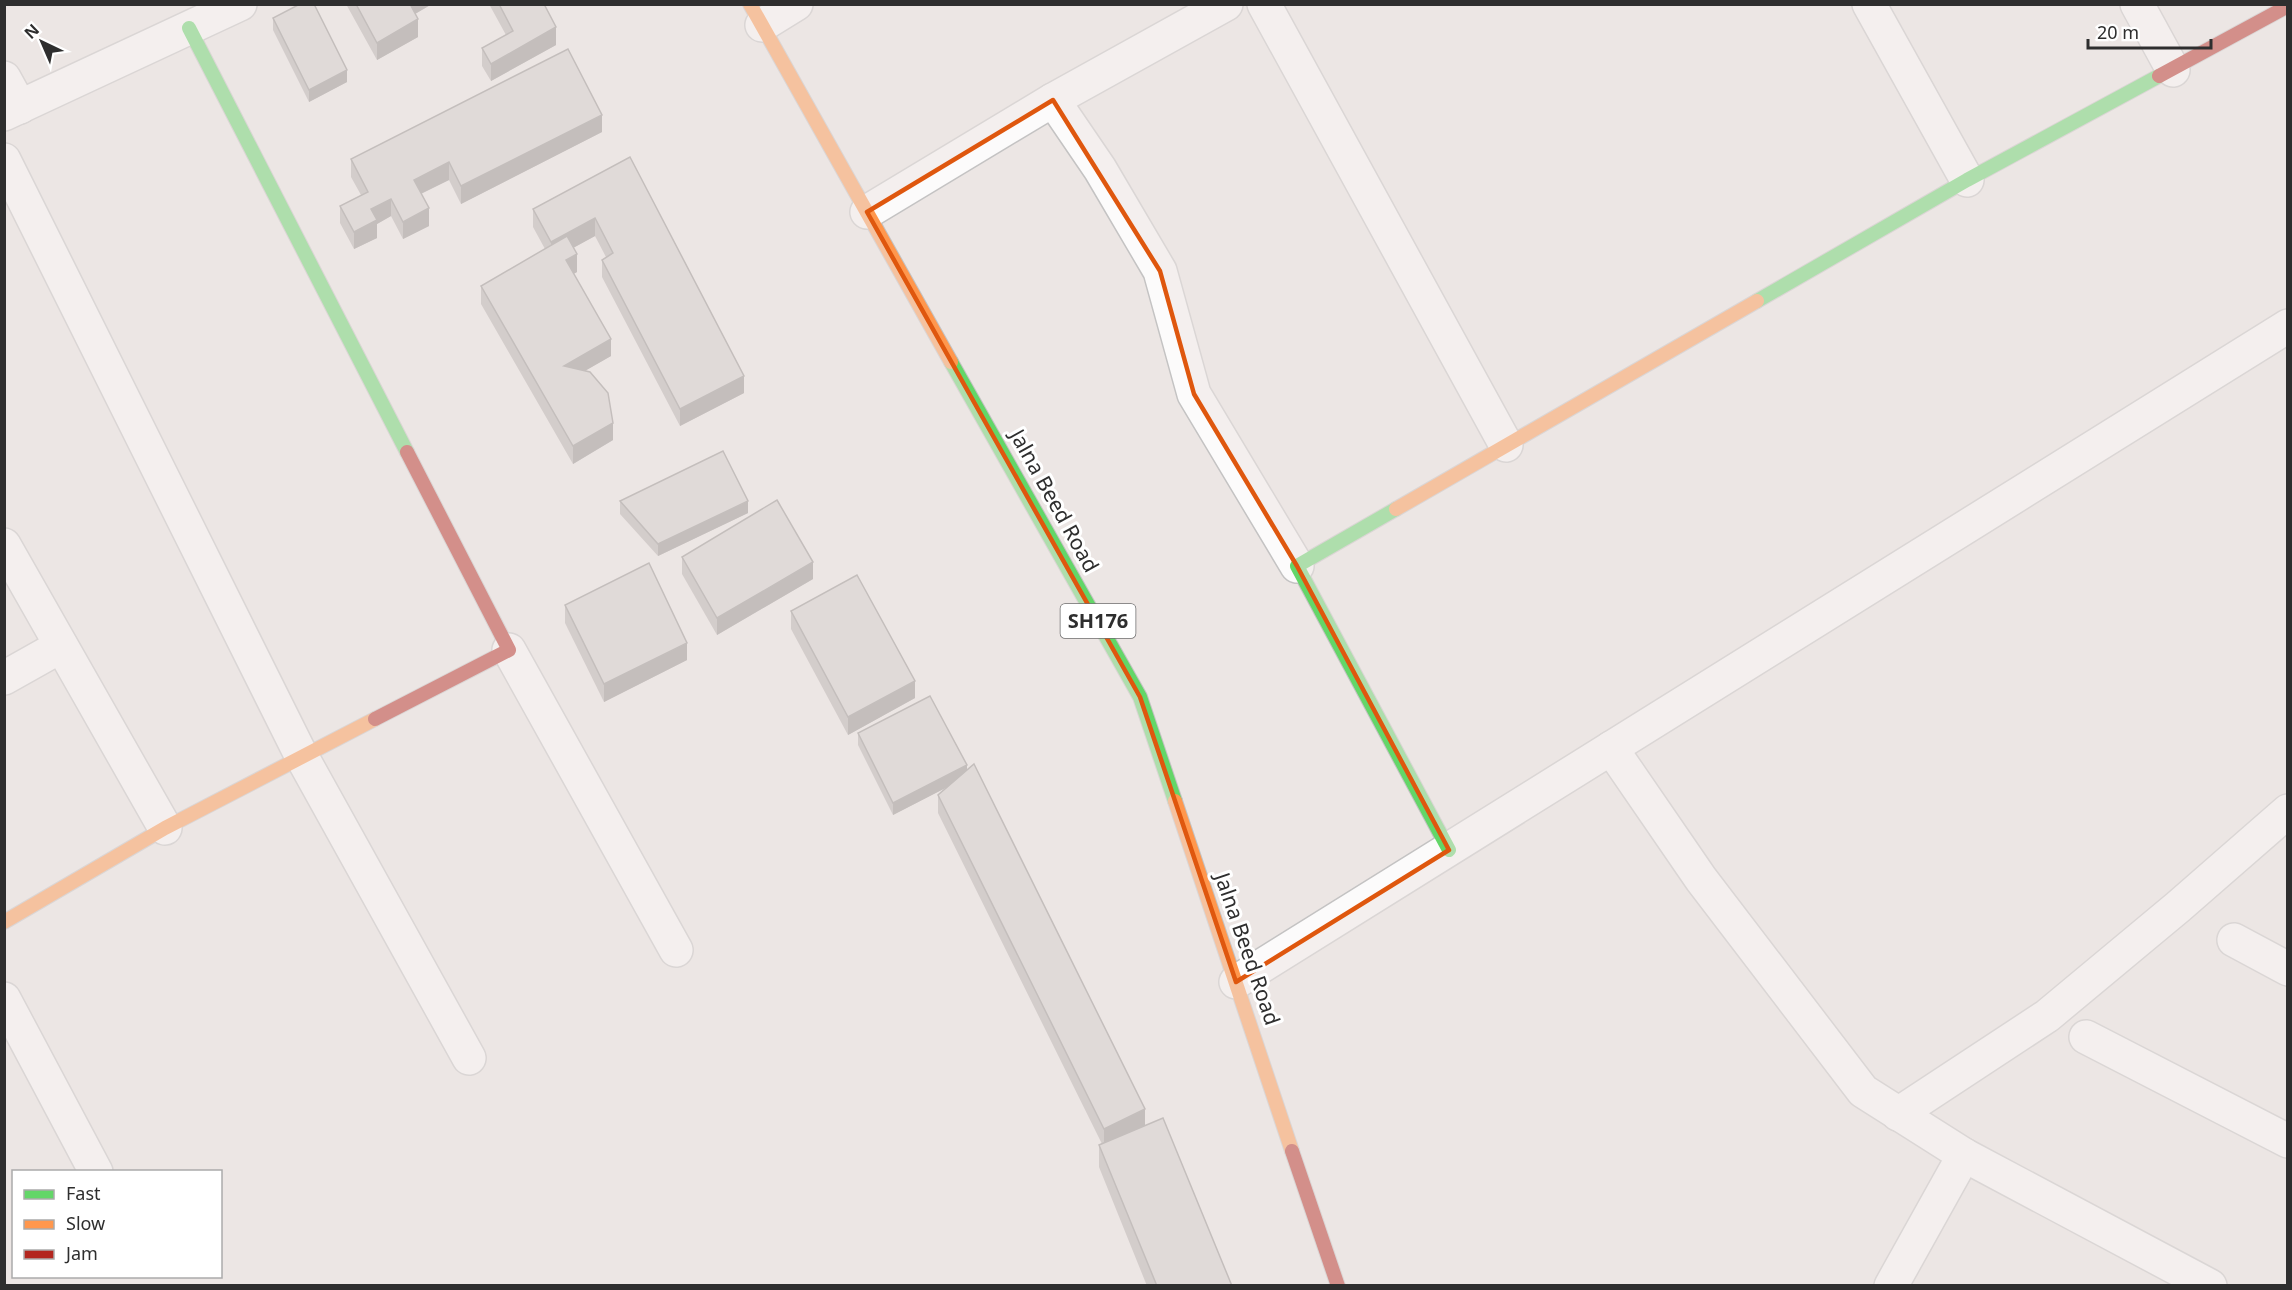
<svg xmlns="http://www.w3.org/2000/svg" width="2292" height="1290" viewBox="0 0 2292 1290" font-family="'Noto Sans',sans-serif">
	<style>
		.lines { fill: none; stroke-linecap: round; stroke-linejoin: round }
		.street-casing { stroke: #c4c3c3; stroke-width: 36 }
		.fast-casing { stroke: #c4c3c3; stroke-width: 16 }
		.slow-casing { stroke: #c4c3c3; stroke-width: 16 }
		.jam-casing { stroke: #c4c3c3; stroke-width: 16 }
		.street { stroke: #fcfbfb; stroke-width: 33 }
		.fast { stroke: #63d668; stroke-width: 14 }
		.slow { stroke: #ff974d; stroke-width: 14 }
		.jam { stroke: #b3261e; stroke-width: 14 }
		.wall { fill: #b4afae }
		.shaded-wall { fill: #928f8d }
		.building { fill: #d1ccca; stroke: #928f8d; stroke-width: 1.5 }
		.marked { fill: none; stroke: #df570e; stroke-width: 4.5; stroke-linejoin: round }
		.labels { text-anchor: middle; stroke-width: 6; stroke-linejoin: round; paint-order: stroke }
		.shield { fill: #fff; stroke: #6d6d6d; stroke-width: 1.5 }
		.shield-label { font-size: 20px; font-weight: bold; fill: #2e2e2e }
		.street-label { font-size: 21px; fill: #2e2e2e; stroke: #fff }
	</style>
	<rect width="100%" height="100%" fill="#ece6e4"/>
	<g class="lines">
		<defs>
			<g id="street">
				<polyline points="1264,4 1506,445"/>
				<polyline points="1869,4 1967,180"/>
				<polyline points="2137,4 2173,70"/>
				<polyline points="762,25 796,4"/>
				<polyline points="4,78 20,107"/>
				<polyline points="1053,100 1100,169 1160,271 1194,394 1297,566"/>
				<polyline points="4,114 240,4"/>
				<polyline points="4,160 302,757 469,1058"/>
				<polyline points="867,212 1053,100 1226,4"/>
				<polyline points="4,545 165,828"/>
				<polyline points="509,650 676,950"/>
				<polyline points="4,678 61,646"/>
				<polyline points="1611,748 1701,879 1863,1091 1964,1155 2210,1286"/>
				<polyline points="2234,940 2288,969"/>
				<polyline points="1236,982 2288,326"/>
				<polyline points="4,999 96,1172"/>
				<polyline points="2086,1037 2288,1141"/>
				<polyline points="1898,1114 2047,1016 2178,907 2288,811"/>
				<polyline points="1891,1286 1964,1155"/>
			</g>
			<g id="fast">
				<polyline points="189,28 407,452"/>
				<polyline points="1757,301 1967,180 2159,76"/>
				<polyline points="951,362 1140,697 1175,801"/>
				<polyline points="1396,509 1297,566 1449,850"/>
			</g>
			<g id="slow">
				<polyline points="750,4 951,362"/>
				<polyline points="1396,509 1757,301"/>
				<polyline points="1175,801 1292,1151"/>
				<polyline points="4,922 165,828 375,719"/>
			</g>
			<g id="jam">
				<polyline points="2159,76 2288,6"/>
				<polyline points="375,719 509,650 407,452"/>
				<polyline points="1292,1151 1338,1286"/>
			</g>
		</defs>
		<use href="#street" class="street-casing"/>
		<use href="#fast" class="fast-casing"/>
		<use href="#slow" class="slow-casing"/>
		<use href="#jam" class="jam-casing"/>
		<use href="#street" class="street"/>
		<use href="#fast" class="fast"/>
		<use href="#slow" class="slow"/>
		<use href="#jam" class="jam"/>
	</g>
	<g class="wall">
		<polygon points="346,4 432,4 415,14 418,37 377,60"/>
		<polygon points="489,4 544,4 556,45 491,81 482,66 482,48 506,35"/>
		<polygon points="273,18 347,82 309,102 273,30"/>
		<polygon points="602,132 461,204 449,180 421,194 429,226 403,239 391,216 377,224 377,238 354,249 340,223 340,206 361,195 351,177 351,159"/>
		<polygon points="630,157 744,393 680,426 602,277 602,260 606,257 595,236 573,248 577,272 573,274 611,356 586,370 613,440 573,464 481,304 481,286 545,249 533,227 533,209"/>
		<polygon points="620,501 748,513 658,556 620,514"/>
		<polygon points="682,557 813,579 717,635 682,574"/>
		<polygon points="565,605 687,660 604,702 565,623"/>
		<polygon points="791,611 915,698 848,735 791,629"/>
		<polygon points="858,733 967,770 1145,1126 1232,1286 1147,1286 1099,1167 1099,1145 1102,1144 938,813 938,795 947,787 893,815 858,745"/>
	</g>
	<g class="shaded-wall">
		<polygon points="408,4 432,4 408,18"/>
		<polygon points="418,19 418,37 377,60 377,43"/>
		<polygon points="556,27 556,45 491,81 491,64"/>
		<polygon points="347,70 347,82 309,102 309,90"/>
		<polygon points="602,115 602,132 461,204 461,186"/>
		<polygon points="449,162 449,180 414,197 414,180"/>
		<polygon points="391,199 391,216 377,224 377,238 354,249 354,232 371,209"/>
		<polygon points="429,208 429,226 403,239 403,222"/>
		<polygon points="595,218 595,236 551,260 551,242"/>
		<polygon points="577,254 577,272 566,278 566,260"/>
		<polygon points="611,339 611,356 564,383 564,366"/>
		<polygon points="744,376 744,393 680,426 680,409"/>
		<polygon points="613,423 613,440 573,464 573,446"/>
		<polygon points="748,501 748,513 658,556 658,544"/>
		<polygon points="813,562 813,579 717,635 717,618"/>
		<polygon points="687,643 687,660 604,702 604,684"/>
		<polygon points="915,681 915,698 848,735 848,717"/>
		<polygon points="967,765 967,777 893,815 893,803"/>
		<polygon points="1145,1109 1145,1127 1104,1147 1104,1129"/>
	</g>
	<g class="building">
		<polygon points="300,4 314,4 347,70 309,90 273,18"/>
		<polygon points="356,4 410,4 418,19 377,43"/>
		<polygon points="499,4 544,4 556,27 491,64 482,48 513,31"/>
		<polygon points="568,49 602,115 461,186 449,162 414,180 429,208 403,222 391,199 371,209 377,220 354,232 340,206 368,192 351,159"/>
		<polygon points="630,157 744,376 680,409 602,260 613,253 595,218 551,242 533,209"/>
		<polygon points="567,236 577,254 566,260 611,339 564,366 590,372 608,393 613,423 573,446 481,286"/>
		<polygon points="723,451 748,501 658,544 620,501"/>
		<polygon points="777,500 813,562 717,618 682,557"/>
		<polygon points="649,563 687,643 604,684 565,605"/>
		<polygon points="857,575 915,681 848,717 791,611"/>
		<polygon points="930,696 967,765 893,803 858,733"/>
		<polygon points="974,764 1145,1109 1104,1129 938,795"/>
		<polygon points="1163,1118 1232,1286 1157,1286 1099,1145"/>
	</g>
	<path d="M0 0H2292V1290H0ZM1053 100 1160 271 1194 394 1297 566 1449 850 1236 982 1140 697 867 212Z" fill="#ece6e4" fill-opacity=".55" fill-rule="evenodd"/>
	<path class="marked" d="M1053 100 1160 271 1194 394 1297 566 1449 850 1236 982 1140 697 867 212Z"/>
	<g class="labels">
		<rect class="shield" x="1060.5" y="604" width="75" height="34" rx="4.5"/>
		<g class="shield-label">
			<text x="1098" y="628">SH176</text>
		</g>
		<g class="street-label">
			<text transform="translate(1054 501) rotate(61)" y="7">Jalna Beed Road</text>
			<text transform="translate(1247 949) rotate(71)" y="7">Jalna Beed Road</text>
		</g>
	</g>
	<rect width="2292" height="1290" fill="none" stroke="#2e2e2e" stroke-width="12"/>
	<rect x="12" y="1170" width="210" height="108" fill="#ffffff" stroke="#ababab" stroke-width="1.5"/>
	<rect x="24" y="1190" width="30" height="9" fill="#63d668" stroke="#ababab" stroke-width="1.5"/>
	<text x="66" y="1200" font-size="18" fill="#2e2e2e">Fast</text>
	<rect x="24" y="1220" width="30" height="9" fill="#ff974d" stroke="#ababab" stroke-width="1.5"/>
	<text x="66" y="1230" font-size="18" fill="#2e2e2e">Slow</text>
	<rect x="24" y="1250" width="30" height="9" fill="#b3261e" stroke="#ababab" stroke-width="1.5"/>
	<text x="66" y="1260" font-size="18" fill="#2e2e2e">Jam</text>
	<g transform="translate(42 42) rotate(316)" stroke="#ffffff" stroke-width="4.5" paint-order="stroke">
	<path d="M0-4.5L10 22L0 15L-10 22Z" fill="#2e2e2e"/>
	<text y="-9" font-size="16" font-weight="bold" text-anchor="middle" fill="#2e2e2e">N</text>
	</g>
	<path d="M2088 39v9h123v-9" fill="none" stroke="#2e2e2e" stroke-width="3"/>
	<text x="2097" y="39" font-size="18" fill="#2e2e2e" stroke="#ffffff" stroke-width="4.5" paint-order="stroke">20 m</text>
</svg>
